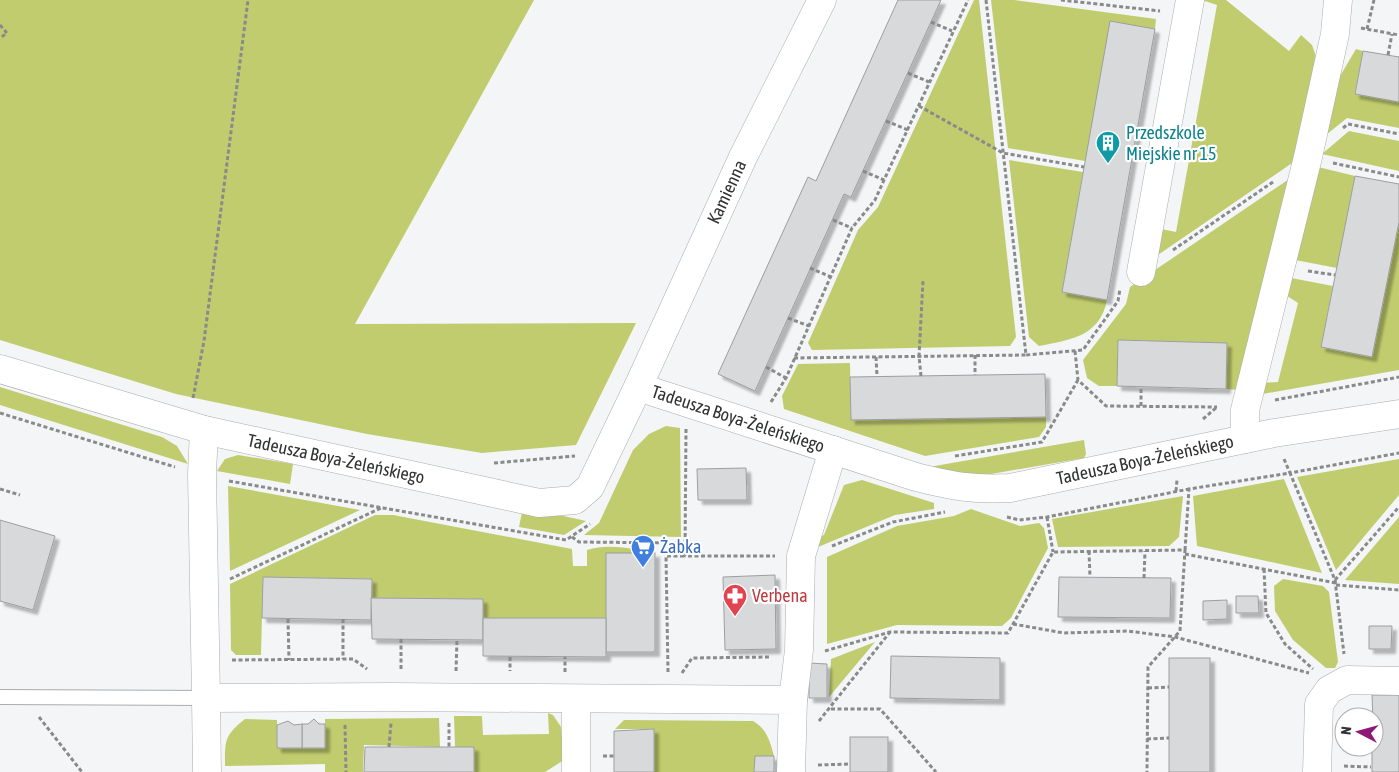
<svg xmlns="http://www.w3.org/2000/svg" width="1399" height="772" viewBox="0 0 1399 772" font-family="'Asap Condensed',sans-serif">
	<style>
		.green { fill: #c1cc6e }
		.building { fill: #d7d9db; stroke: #9c9ea0; filter: url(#shadow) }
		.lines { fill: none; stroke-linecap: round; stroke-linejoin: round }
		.service-casing { stroke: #aaacae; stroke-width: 16 }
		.minor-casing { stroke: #aaacae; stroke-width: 29 }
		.path { stroke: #888a8b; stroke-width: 3; stroke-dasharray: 4 2.5; stroke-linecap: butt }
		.service { stroke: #fff; stroke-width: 14 }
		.minor { stroke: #fff; stroke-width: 28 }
		.labels { text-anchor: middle; stroke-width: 4.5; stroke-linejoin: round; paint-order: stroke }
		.culture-label { font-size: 18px; fill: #0d838f; stroke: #fff; text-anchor: start }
		.street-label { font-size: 18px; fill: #313233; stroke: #fff }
		.shop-label { font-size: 18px; fill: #366cbe; stroke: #fff; text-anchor: start }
		.health-label { font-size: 18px; fill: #be3a42; stroke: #fff; text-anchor: start }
	</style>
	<defs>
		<filter id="shadow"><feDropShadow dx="4.5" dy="4.5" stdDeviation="1" flood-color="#0004"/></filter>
	</defs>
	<rect width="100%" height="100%" fill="#f3f5f7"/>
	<g class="green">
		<polygon points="0,0 534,0 355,324 636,323 576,445 482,453 367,434 176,394 0,340"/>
		<polygon points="974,0 979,0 1016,337 1010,346 812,350 808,343 858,230 878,207"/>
		<polygon points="991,0 1014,0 1156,19 1155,29 1085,161 1008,148"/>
		<polygon points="1202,0 1226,0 1289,51 1301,35 1312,45 1320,68 1298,159 1155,257 1161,229 1176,232 1217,5"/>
		<polygon points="1356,49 1363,51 1355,93 1399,102 1399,128 1347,118 1321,139 1333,88"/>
		<polygon points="1349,131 1399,141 1399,171 1322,154"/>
		<path d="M1009 160 1083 172 1062 292 1107 300C1100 337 1069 340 1039 346L1029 337Z"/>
		<polygon points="1318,167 1355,176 1337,268 1290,259"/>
		<polygon points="1295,175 1239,390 1226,389 1227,343 1118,340 1117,386 1099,386 1087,378 1083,360 1126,304 1130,287"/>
		<polygon points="1399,222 1399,370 1257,395 1259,383 1278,382 1298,303 1281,292 1286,277 1333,286 1321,347 1372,357"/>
		<polygon points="850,363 851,419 1046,417 1046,427 1039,437 925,456 784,409 782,396 798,364"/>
		<polygon points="0,387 162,437 177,446 188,464 0,405"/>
		<polygon points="666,426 680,428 681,537 584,535 599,523 633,450 649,434"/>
		<polygon points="1084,440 1086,454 1084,458 991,474 968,474 929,467"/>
		<polygon points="238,455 293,464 290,484 217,471 225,459"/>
		<polygon points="1399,459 1399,495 1336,570 1297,477"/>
		<polygon points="1284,479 1322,573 1197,546 1193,496"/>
		<polygon points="862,480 934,503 934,509 895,515 818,547 817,538 824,535 844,485"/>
		<polygon points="228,486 360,510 230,571"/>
		<polygon points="1183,496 1179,537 1169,546 1058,547 1052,519"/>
		<polygon points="523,507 586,521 564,535 519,527"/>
		<polygon points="971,509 1020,526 1039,523 1044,528 1048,548 1011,618 1002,626 897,625 827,644 827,557 897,526 954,516"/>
		<path d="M375 515H393L572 549 573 566H587V550C609 543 633 549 655 553H606V618H483V599L371 598 372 579 263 577 261 655H236L231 650 230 584Z"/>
		<polygon points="1399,517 1399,584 1345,580"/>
		<polygon points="1283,579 1323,586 1329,592 1338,662 1335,668 1326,668 1293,640 1275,611 1274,586"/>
		<polygon points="875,642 829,697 831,659"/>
		<polygon points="548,713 553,715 561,727 564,760 545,772 474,772 474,747 455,747 454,716 482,716 483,735 549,734"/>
		<path d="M439 718 440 747 364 745 363 772H325V764L225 766C225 740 224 736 245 719L277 720V748H325V719Z"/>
		<path d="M624 720 753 721C767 729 770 741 774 756L755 757 754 772H654V729H615Z"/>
	</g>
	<g class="building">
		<polygon points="898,0 941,0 851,197 844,194 755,391 718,374 808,177 816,181"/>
		<polygon points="1110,21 1155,29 1107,300 1062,292"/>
		<polygon points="1363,51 1399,57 1399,102 1355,94"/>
		<polygon points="1355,176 1399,184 1399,222 1372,357 1321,347"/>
		<polygon points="1118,340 1227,343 1226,389 1117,386"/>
		<polygon points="1045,374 1046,417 851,420 850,377"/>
		<polygon points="746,468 747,500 698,500 697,469"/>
		<polygon points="0,520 55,536 33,610 0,601"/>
		<rect x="606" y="553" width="49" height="99"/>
		<polygon points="775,575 776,649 725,650 723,577"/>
		<polygon points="263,577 372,579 371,620 262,618"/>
		<polygon points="1059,577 1171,578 1170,618 1058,617"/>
		<polygon points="1236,596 1258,596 1259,613 1236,613"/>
		<polygon points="371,598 483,599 483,640 372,639"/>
		<polygon points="1227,600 1227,619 1203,620 1203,601"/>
		<polygon points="483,618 606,618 606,657 483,656"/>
		<polygon points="1369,626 1392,626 1391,649 1369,649"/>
		<polygon points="891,656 1000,658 1000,700 890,698"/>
		<rect x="1169" y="658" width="41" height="114"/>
		<polygon points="809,663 827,664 827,698 809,698"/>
		<polygon points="1372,695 1399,695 1399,772 1372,772 1372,747 1374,747"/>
		<polygon points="314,719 319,724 325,724 325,748 302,748 302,724 308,724"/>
		<polygon points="288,721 294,725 302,724 302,748 277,748 277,725"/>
		<polygon points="654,729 654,772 614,772 614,731"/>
		<rect x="850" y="737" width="38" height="35"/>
		<polygon points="365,747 474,747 474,772 364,772"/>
		<polygon points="755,756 774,756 774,772 754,772"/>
	</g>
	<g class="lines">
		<defs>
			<polyline id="service" points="0,697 206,698"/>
			<g id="minor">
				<polyline points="1141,272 1190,0"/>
				<path d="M0 369 204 430 539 503 575 500 590 487 638 387 916 477C952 486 972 490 1010 488L1274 433 1399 414"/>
				<polyline points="638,387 743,157 822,0"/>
				<polyline points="204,430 202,474 206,698"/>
				<polyline points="1245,439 1245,410 1308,157 1335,34 1338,0"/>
				<polyline points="576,699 576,772"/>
				<polyline points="793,700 799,650 801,556 833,450"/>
				<polyline points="207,772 206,698 391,697 793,700 791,772"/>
				<polyline points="1317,772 1319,704 1329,690 1347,680 1399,681"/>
			</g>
		</defs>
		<use href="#service" class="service-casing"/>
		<use href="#minor" class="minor-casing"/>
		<g class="path">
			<polyline points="986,0 1026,355 1083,350 1118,301 1120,289"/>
			<polyline points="1061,0 1160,11"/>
			<polyline points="931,22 952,31"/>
			<polyline points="0,25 7,33 0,38"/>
			<polyline points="1361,28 1399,35"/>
			<polyline points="1367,29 1374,0"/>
			<polyline points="1388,55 1392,34"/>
			<polyline points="908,73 929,82"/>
			<polyline points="919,106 1003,153 1084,167"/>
			<polyline points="886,121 908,130"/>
			<polyline points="1343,128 1348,124 1399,134"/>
			<polyline points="1333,163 1399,177"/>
			<polyline points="863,171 884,180"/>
			<polyline points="833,220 852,228"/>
			<polyline points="1173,250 1273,182"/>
			<polyline points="810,268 831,277"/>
			<polyline points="1308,271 1335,275"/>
			<polyline points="788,318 809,326"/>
			<polyline points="1075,351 1078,380 1106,406 1217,407"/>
			<polyline points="975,355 975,375"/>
			<polyline points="876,357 877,376"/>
			<polyline points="794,358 1026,355"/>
			<polyline points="766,367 786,378"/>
			<polyline points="921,376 919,356 923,281"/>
			<polyline points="193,398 204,341 248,0"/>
			<polyline points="1275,400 1399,377"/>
			<polyline points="771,402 786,378 852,228 875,200 884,180 968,0"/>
			<polyline points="1141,406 1141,387"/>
			<polyline points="0,413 175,467"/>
			<polyline points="1203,419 1217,407"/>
			<polyline points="686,429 685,556 775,556"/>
			<polyline points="955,456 1042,442 1078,380"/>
			<polyline points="1284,459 1290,473 1399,453"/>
			<polyline points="494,463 575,456"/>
			<polyline points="229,481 566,540 590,524"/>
			<polyline points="0,489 20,495"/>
			<polyline points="1176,491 1177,480"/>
			<polyline points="1007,517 1019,520 1047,517 1189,489"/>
			<polyline points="1047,517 1053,552"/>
			<polyline points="572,537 579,542 685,543"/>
			<polyline points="832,546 893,522 945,512"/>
			<polyline points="1185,550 1189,489 1290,473 1335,580 1344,654"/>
			<polyline points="1089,551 1090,577"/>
			<polyline points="1185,554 1336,583"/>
			<polyline points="1264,569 1266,613 1285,644 1313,669"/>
			<polyline points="1144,578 1145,551"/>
			<polyline points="230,579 383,507"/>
			<polyline points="1335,580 1399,507"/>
			<polyline points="1336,585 1399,590"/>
			<polyline points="288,619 289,660"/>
			<polyline points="343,619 343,659"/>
			<polyline points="1013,624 1064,633 1127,631 1175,637 1309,673"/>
			<polyline points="401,639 401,671"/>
			<polyline points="825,651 890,632 1008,633 1053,552 1185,550 1180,631 1148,667 1147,772"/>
			<polyline points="510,657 510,671"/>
			<polyline points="232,660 353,659 367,669"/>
			<polyline points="456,671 457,639"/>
			<polyline points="565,672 565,657"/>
			<polyline points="668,672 666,556 685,556"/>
			<polyline points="682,673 692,658 770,657"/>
			<polyline points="1148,688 1169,687"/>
			<polyline points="831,709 880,709 936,772"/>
			<polyline points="39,717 82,772"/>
			<polyline points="819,721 890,632"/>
			<polyline points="449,723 449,748"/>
			<polyline points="345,725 346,772"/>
			<polyline points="1147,739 1169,738"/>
			<polyline points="389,747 391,723"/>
			<polyline points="603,756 614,756"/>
			<polyline points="818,765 850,764"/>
			<polyline points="1344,766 1371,767"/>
		</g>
		<use href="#service" class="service"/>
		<use href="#minor" class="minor"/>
	</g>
	<defs>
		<symbol id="building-pin" viewBox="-11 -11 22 30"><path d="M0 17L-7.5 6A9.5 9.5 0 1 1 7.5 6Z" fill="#0f9aa8" stroke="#fff"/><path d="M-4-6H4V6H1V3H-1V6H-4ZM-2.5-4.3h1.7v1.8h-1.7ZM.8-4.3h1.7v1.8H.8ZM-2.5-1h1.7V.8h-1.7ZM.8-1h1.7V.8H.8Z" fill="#fff"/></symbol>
		<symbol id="supermarket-pin" viewBox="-11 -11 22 30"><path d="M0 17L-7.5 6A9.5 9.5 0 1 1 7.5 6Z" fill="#3f7fe0" stroke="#fff"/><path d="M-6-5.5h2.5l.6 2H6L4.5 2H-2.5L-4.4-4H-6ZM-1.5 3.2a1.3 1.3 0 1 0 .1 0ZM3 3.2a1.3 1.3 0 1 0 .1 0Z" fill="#fff"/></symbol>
		<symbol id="pharmacy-pin" viewBox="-11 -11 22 30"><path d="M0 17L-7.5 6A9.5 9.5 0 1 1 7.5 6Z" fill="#e0444e" stroke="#fff"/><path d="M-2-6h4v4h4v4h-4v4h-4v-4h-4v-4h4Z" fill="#fff"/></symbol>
	</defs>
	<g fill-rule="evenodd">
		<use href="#building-pin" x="1094" y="129" width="28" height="38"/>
		<use href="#supermarket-pin" x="629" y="533" width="28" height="38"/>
		<use href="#pharmacy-pin" x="721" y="582" width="28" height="38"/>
	</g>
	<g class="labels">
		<g class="culture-label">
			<text x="1126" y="139">Przedszkole<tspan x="1126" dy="21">Miejskie nr 15</tspan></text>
		</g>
		<g class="street-label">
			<text transform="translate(727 192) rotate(-65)" y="6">Kamienna</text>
			<text transform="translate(738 419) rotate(18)" y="6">Tadeusza Boya-Żeleńskiego</text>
			<text transform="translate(336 459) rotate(12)" y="6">Tadeusza Boya-Żeleńskiego</text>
			<text transform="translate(1145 460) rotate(-12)" y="6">Tadeusza Boya-Żeleńskiego</text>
		</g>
		<g class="shop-label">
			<text x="660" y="553">Żabka</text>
		</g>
		<g class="health-label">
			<text x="752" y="602">Verbena</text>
		</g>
	</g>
	<g transform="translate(1359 732) rotate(276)"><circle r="24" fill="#ffffff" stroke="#adadad"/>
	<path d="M0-4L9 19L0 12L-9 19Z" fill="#8e1878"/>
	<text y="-8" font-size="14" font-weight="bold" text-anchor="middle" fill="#313233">N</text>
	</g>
</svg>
